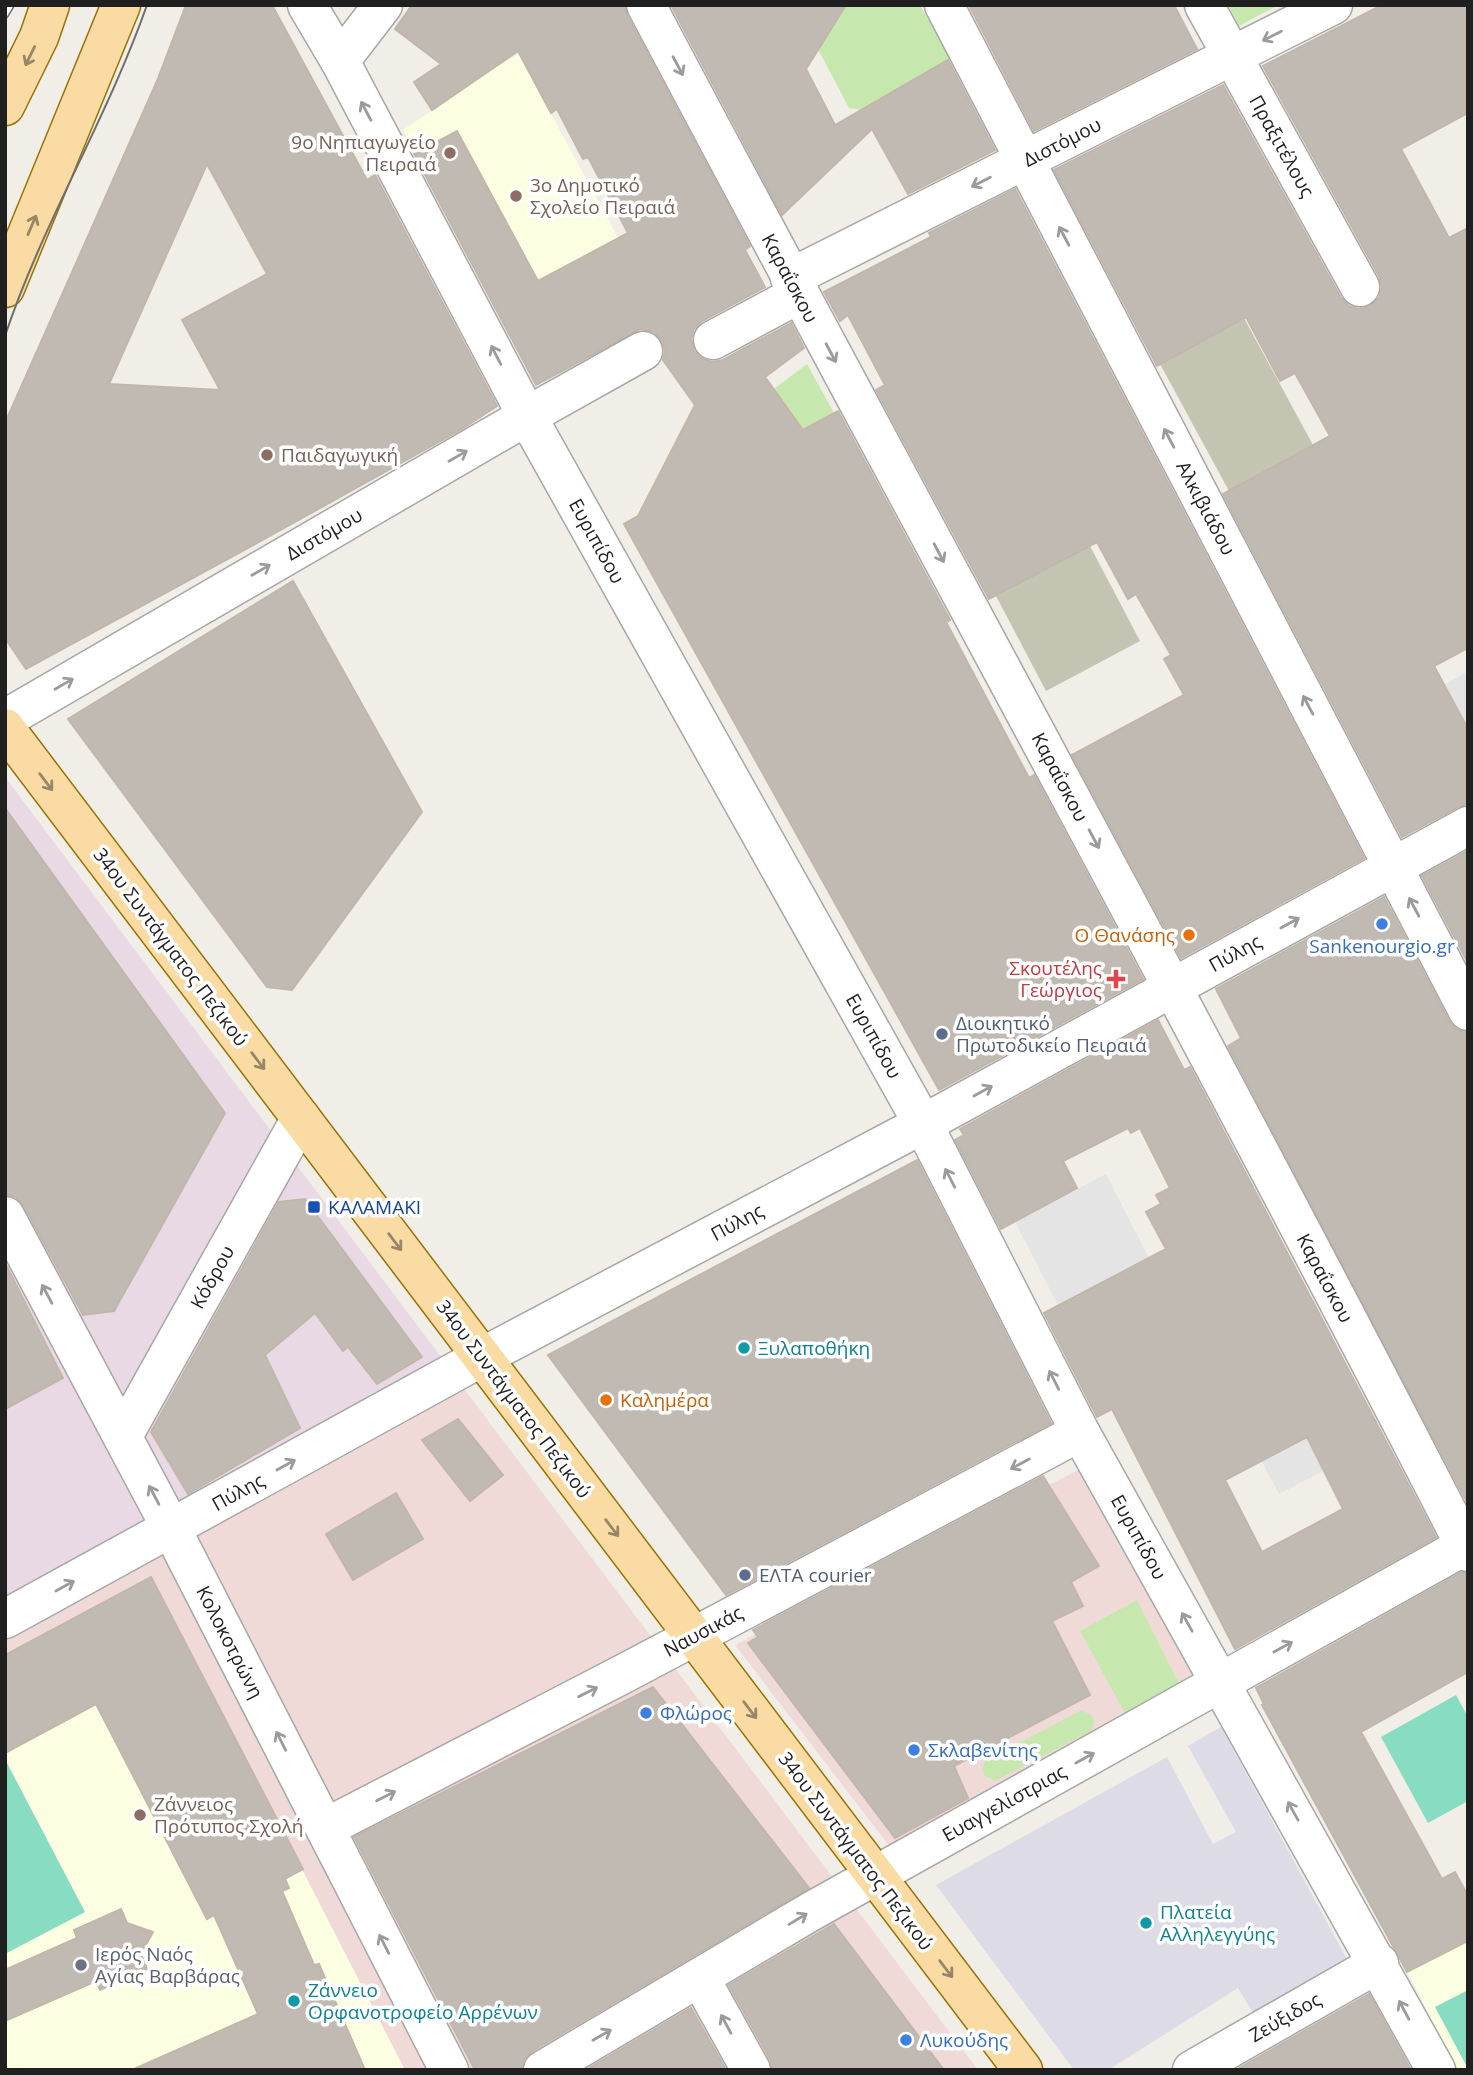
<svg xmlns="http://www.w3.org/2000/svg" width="1473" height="2075" viewBox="0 0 1473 2075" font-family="'Open Sans',sans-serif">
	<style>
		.commercial { fill: #f0dad7 }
		.industrial { fill: #e9d9e5 }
		.education { fill: #fcfee2 }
		.construction { fill: #c3c5b2 }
		.grass { fill: #c6e8af }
		.pitch { fill: #88dcc2 }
		.parking { fill: #e4e4e4 }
		.plaza { fill: #dcdbe6 }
		.building { fill: #c1bab3; stroke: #c2b6aa; stroke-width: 2; fill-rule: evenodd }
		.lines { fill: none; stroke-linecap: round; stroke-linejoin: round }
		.minor-casing { stroke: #a7a7a7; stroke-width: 41 }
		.major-casing { stroke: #977205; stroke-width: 41 }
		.minor { stroke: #fff; stroke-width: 38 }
		.major { stroke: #f9dba3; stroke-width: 38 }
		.tram { stroke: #6e6e6e; stroke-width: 2 }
		.rail-casing { stroke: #6e6e6e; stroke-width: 8 }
		.rail { stroke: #fff; stroke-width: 5; stroke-dasharray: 16; stroke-linecap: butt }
		.oneway { stroke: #9b9b9b }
		.oneway2 { stroke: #978768 }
		.education-dot { fill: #8d6e63; stroke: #fff; stroke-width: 2.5 }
		.shop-dot { fill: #3f7fe0; stroke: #fff; stroke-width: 2.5 }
		.food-dot { fill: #e8710a; stroke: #fff; stroke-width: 2.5 }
		.health-dot { fill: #e0444e; stroke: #fff; stroke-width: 2.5 }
		.service-dot { fill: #5c6f8a; stroke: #fff; stroke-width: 2.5 }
		.transit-dot { fill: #1a4fb4; stroke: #fff; stroke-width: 2.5 }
		.culture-dot { fill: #0f9aa8; stroke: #fff; stroke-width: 2.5 }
		.worship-dot { fill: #6b7280; stroke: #fff; stroke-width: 2.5 }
		.labels { text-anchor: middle; stroke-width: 7; stroke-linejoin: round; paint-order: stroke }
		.education-label { font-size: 19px; fill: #785e54; stroke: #fff; text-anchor: start }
		.street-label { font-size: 19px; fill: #202020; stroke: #fff }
		.food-label { font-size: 19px; fill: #c56008; stroke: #fff; text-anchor: end }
		.shop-label { font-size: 19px; fill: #366cbe; stroke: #fff; text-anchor: start }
		.health-label { font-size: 19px; fill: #be3a42; stroke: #fff; text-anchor: end }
		.service-label { font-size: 19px; fill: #4e5e75; stroke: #fff; text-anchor: start }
		.transit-label { font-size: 19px; fill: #164399; stroke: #fff; text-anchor: start }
		.culture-label { font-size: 19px; fill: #0d838f; stroke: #fff; text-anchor: start }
		.worship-label { font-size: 19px; fill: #5b616d; stroke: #fff; text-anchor: start }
	</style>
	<rect width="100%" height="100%" fill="#f0eee7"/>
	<g class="commercial">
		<polygon points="465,1390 978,2070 5,2070 5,1642"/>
		<polygon points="1094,1462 1211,1680 897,1856 735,1645"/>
	</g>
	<polygon class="industrial" points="5,777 444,1361 5,1603"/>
	<g class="education">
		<polygon points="519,54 661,318 538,384 403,130 496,67"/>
		<polygon points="191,1653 405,2070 5,2070 5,1753"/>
		<polygon points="1468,1941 1468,2070 1458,2070 1407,1972"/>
	</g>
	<g class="construction">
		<polygon points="1244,318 1313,445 1229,491 1160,364"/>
		<polygon points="1090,546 1140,641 1046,691 996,596"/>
	</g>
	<g class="grass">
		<polygon points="846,5 920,5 950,58 861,110 849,108 818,49"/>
		<polygon points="1228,5 1278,5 1239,26"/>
		<polygon points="807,364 834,413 758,454 755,403"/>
		<polygon points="1137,1600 1179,1684 1125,1713 1080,1631"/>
		<path d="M1080 1711C1092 1712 1098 1720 1091 1731L995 1781 985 1776 982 1769 985 1761Z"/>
	</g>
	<g class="pitch">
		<polygon points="1456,1695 1468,1717 1468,1801 1428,1823 1381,1737"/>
		<polygon points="7,1763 85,1912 5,1954 5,1764"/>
		<polygon points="1468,1990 1468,2064 1466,2065 1435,2007"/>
	</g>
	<g class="parking">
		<polygon points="1468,671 1468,729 1444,685"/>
		<polygon points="1106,1174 1149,1258 1058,1305 1015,1222"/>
		<polygon points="1359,1409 1377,1443 1279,1494 1261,1460"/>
	</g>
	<polygon class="plaza" points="1221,1727 1348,1961 1253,2013 1238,1988 1108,2070 1074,2070 936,1885 1167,1757 1213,1844 1236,1832 1188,1746"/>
	<g class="building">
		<path d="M186 5H272L367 180 375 175 497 406 462 429 268 537 26 669 5 638V423L157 81ZM207 164 267 274 182 320 220 390 109 384Z"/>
		<polygon points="412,5 624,5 627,15 750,246 745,250 765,287 702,321 694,329 691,339 694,351 701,358 712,362 723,360 791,323 804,348 765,377 803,430 838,411 950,620 946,622 1029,778 1034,775 1143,979 939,1090 624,524 638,516 695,405 663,360 665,351 662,341 654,332 640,329 536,385 414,154 457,131 538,281 628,233 588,157 583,159 557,109 551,113 518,51 432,110 414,82 441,64 395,29"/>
		<polygon points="671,5 846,5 806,69 835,125 948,60 995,150 908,194 872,129 782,215"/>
		<polygon points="969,5 1174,5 1197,49 1034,131"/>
		<polygon points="1382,5 1468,5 1468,113 1401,149 1449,238 1468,228 1468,648 1434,666 1468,729 1468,804 1458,807 1402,837 1223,494 1330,436 1295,373 1280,381 1246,317 1157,366 1054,170 1223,85 1341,298 1349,306 1359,309 1370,306 1379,298 1382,287 1379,276 1263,66"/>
		<polygon points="1015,189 1364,858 1181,958 1072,755 1184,695 1164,659 1171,655 1136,594 1128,599 1097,542 989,599 876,390 885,385 848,315 840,321 824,292 931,237 929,233"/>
		<polygon points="293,581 422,812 292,990 267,987 68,719"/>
		<polygon points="5,808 225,1113 114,1311 83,1315 24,1206 16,1197 5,1194"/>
		<polygon points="1468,851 1468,963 1422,876"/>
		<polygon points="1384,897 1449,1021 1457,1030 1468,1033 1468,1504 1228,1046 1241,1038 1216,989"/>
		<path d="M1158 1020 1184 1070 1190 1067 1436 1537 1235 1649 1112 1409 1097 1417 1044 1313 1166 1249 1146 1212 1161 1204 1156 1195 1170 1188 1140 1128 1131 1133 1128 1128 1063 1161 1077 1188 1001 1229 955 1140 964 1135 960 1129ZM1307 1437 1343 1509 1262 1552 1225 1480Z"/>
		<polygon points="917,1160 1051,1423 726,1595 548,1355"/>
		<polygon points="305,1199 422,1357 377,1384 348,1347 343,1351 315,1313 265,1355 300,1428 188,1494 151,1432 279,1202"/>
		<polygon points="5,1263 63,1378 5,1409"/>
		<polygon points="458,1419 503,1475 470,1501 422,1440"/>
		<polygon points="1043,1476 1099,1566 1071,1582 1083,1606 1052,1621 1090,1695 954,1766 968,1798 895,1838 748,1643 758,1637 753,1630"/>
		<polygon points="396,1493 423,1539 353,1580 326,1534"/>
		<polygon points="1462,1572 1468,1574 1468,1672 1361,1732 1442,1879 1455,1872 1468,1896 1468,1941 1407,1972 1262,1705 1264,1704 1256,1688"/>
		<polygon points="151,1577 303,1869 285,1879 289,1888 282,1891 314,1965 319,1964 365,2070 132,2070 258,2014 214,1915 207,1919 96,1704 5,1753 5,1655"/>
		<polygon points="653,1687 809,1888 532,2051 524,2059 521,2070 475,2070 354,1837"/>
		<polygon points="121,1909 127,1923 153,1932 141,1954 147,1969 100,1990 96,1981 5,2021 5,1970 77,1938 74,1930"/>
		<polygon points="834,1924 893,2002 944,2070 773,2070 770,2059 729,1985"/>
		<polygon points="1369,1994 1411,2070 1236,2070"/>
		<polygon points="691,2008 726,2070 586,2070"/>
	</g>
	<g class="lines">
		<defs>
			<g id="minor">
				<polyline points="307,5 340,61 527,416 923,1124 1080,1432 1436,2070"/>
				<path d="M646 5C919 521 1202 1032 1468 1552"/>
				<polyline points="944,5 1468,1011"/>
				<polyline points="1204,5 1360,287"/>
				<polyline points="340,61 383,5"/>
				<polyline points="790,278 1333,5"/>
				<polyline points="713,340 799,294"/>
				<polyline points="5,719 527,416 643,351"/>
				<polyline points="5,1216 171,1528 449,2070"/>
				<polyline points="123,1436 301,1118"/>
				<polyline points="5,1619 482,1357 923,1124 1468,826"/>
				<polyline points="325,1828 625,1673 1080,1432"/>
				<polyline points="700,1978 751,2070"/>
				<polyline points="543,2070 810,1912 1468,1544"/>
				<polyline points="1192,2070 1379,1963"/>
			</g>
			<g id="major">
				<polyline points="5,106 39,37 50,5"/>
				<polyline points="5,288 121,5"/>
				<polyline points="5,728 1023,2070"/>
			</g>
		</defs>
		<use href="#minor" class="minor-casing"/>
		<use href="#major" class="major-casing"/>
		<use href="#minor" class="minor"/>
		<use href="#major" class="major"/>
		<path class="tram" d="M5 336C43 222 107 119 147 5"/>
		<defs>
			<polyline id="rail" points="5,15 11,5"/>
		</defs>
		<use href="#rail" class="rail-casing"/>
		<use href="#rail" class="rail"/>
	</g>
	<defs><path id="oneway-shaft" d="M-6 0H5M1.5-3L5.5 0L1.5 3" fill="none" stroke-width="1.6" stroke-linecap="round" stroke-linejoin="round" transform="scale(1.75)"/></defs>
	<g class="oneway">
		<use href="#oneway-shaft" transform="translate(1272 36) rotate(153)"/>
		<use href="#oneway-shaft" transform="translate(678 66) rotate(62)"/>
		<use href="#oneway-shaft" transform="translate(366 111) rotate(-118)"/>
		<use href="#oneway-shaft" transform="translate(981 182) rotate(153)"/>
		<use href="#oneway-shaft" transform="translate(1064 236) rotate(-118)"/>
		<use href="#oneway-shaft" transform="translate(831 353) rotate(62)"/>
		<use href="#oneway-shaft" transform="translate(496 355) rotate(-117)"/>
		<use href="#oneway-shaft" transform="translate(1169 438) rotate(-118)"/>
		<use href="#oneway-shaft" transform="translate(458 456) rotate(-30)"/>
		<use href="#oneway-shaft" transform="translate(939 553) rotate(62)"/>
		<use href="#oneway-shaft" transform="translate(261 570) rotate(-30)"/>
		<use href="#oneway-shaft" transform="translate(64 684) rotate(-30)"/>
		<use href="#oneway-shaft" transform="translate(1308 705) rotate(-118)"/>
		<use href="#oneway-shaft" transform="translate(1094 839) rotate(62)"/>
		<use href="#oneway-shaft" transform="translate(1414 907) rotate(-118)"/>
		<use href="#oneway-shaft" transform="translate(1290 923) rotate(-29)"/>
		<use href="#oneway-shaft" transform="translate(983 1091) rotate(-29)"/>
		<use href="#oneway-shaft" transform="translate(950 1178) rotate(-117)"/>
		<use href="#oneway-shaft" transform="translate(47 1294) rotate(-118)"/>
		<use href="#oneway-shaft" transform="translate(1054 1380) rotate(-117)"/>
		<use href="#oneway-shaft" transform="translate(1020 1464) rotate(152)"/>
		<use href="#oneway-shaft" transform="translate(286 1465) rotate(-29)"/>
		<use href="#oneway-shaft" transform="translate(154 1495) rotate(-118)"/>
		<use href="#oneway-shaft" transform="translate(65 1586) rotate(-29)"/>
		<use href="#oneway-shaft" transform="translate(1187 1622) rotate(-119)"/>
		<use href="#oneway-shaft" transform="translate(1283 1647) rotate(-29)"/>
		<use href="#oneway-shaft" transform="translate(588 1692) rotate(-27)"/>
		<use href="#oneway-shaft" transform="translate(281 1741) rotate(-117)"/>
		<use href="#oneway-shaft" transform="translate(1085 1758) rotate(-29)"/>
		<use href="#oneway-shaft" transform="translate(386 1796) rotate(-27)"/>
		<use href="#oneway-shaft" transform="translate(1293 1811) rotate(-119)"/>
		<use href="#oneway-shaft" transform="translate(798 1919) rotate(-31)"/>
		<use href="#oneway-shaft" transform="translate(384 1944) rotate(-117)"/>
		<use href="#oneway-shaft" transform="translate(1404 2010) rotate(-118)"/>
		<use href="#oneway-shaft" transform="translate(726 2024) rotate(-118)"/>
		<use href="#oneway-shaft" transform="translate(602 2035) rotate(-30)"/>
	</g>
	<g class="oneway2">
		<use href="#oneway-shaft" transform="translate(30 56) rotate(116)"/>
		<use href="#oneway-shaft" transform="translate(32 225) rotate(-67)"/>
		<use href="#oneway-shaft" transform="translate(46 782) rotate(53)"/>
		<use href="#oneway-shaft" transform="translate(258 1061) rotate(53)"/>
		<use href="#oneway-shaft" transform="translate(395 1242) rotate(53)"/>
		<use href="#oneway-shaft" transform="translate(612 1528) rotate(53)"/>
		<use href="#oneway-shaft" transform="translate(750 1710) rotate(53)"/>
		<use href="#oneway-shaft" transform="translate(946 1969) rotate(53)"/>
	</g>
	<g class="education-dot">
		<circle cx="450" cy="153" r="7"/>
		<circle cx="516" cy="196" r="7"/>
		<circle cx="267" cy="455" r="7"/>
		<circle cx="140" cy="1815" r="7"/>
	</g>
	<g class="shop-dot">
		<circle cx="1382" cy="924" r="7"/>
		<circle cx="646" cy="1713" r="7"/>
		<circle cx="914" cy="1750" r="7"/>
		<circle cx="906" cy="2040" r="7"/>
	</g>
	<g class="food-dot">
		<circle cx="1189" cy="935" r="7"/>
		<circle cx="606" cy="1400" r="7"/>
	</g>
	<path class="health-dot" d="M1112.5 968.5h7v7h7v7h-7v7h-7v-7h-7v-7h7z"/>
	<g class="service-dot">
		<circle cx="942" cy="1034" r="7"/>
		<circle cx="745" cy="1575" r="7"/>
	</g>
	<rect class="transit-dot" x="307" y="1200" width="14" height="14" rx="3.5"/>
	<g class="culture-dot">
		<circle cx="744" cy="1348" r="7"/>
		<circle cx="1146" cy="1923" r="7"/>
		<circle cx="294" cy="2001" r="7"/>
	</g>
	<circle class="worship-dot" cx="81" cy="1965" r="7"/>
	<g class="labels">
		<g class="education-label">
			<text x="436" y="149" text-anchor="end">9o Νηπιαγωγείο<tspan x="436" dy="22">Πειραιά</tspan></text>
			<text x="530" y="192">3ο Δημοτικό<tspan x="530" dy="22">Σχολείο Πειραιά</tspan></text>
			<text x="281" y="462">Παιδαγωγική</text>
			<text x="154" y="1811">Ζάννειος<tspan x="154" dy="22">Πρότυπος Σχολή</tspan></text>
		</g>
		<g class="street-label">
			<text transform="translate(1062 142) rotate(-27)" y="7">Διστόμου</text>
			<text transform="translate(1282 146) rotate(61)" y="7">Πραξιτέλους</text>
			<text transform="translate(790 278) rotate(62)" y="7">Καραΐσκου</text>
			<text transform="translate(1206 508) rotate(62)" y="7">Αλκιβιάδου</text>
			<text transform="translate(324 534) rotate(-30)" y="7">Διστόμου</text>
			<text transform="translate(597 541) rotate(61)" y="7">Ευριπίδου</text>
			<text transform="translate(1060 777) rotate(62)" y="7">Καραΐσκου</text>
			<text transform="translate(171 947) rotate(53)" y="7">34ου Συντάγματος Πεζικού</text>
			<text transform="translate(1235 953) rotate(-29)" y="7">Πύλης</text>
			<text transform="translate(874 1036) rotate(61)" y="7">Ευριπίδου</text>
			<text transform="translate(737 1222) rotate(-28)" y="7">Πύλης</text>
			<text transform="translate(212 1277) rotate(-61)" y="7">Κόδρου</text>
			<text transform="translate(1325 1278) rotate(62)" y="7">Καραΐσκου</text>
			<text transform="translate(514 1399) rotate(53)" y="7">34ου Συντάγματος Πεζικού</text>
			<text transform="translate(238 1492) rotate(-29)" y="7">Πύλης</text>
			<text transform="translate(1139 1537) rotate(61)" y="7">Ευριπίδου</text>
			<text transform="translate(703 1631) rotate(-28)" y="7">Ναυσικάς</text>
			<text transform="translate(230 1642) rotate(63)" y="7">Κολοκοτρώνη</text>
			<text transform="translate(1004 1803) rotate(-29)" y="7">Ευαγγελίστριας</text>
			<text transform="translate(856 1851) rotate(53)" y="7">34ου Συντάγματος Πεζικού</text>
			<text transform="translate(1285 2017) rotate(-30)" y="7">Ζεύξιδος</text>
		</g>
		<g class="food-label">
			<text x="1175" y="942">Ο Θανάσης</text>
			<text x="620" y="1407" text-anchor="start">Καλημέρα</text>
		</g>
		<g class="shop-label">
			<text x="1382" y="953" text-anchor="middle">Sankenourgio.gr</text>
			<text x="660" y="1720">Φλώρος</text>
			<text x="928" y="1757">Σκλαβενίτης</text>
			<text x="920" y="2047">Λυκούδης</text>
		</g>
		<g class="health-label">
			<text x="1102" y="975">Σκουτέλης<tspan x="1102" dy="22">Γεώργιος</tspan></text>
		</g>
		<g class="service-label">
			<text x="956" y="1030">Διοικητικό<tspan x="956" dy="22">Πρωτοδικείο Πειραιά</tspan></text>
			<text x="759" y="1582">ΕΛΤΑ courier</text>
		</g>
		<g class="transit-label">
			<text x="328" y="1214">ΚΑΛΑΜΑΚΙ</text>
		</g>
		<g class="culture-label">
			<text x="758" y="1355">Ξυλαποθήκη</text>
			<text x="1160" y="1919">Πλατεία<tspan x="1160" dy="22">Αλληλεγγύης</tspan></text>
			<text x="308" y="1997">Ζάννειο<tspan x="308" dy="22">Ορφανοτροφείο Αρρένων</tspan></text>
		</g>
		<g class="worship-label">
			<text x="95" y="1961">Ιερός Ναός<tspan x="95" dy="22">Αγίας Βαρβάρας</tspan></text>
		</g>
	</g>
	<rect width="1473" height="2075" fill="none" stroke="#202020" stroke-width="14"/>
</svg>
